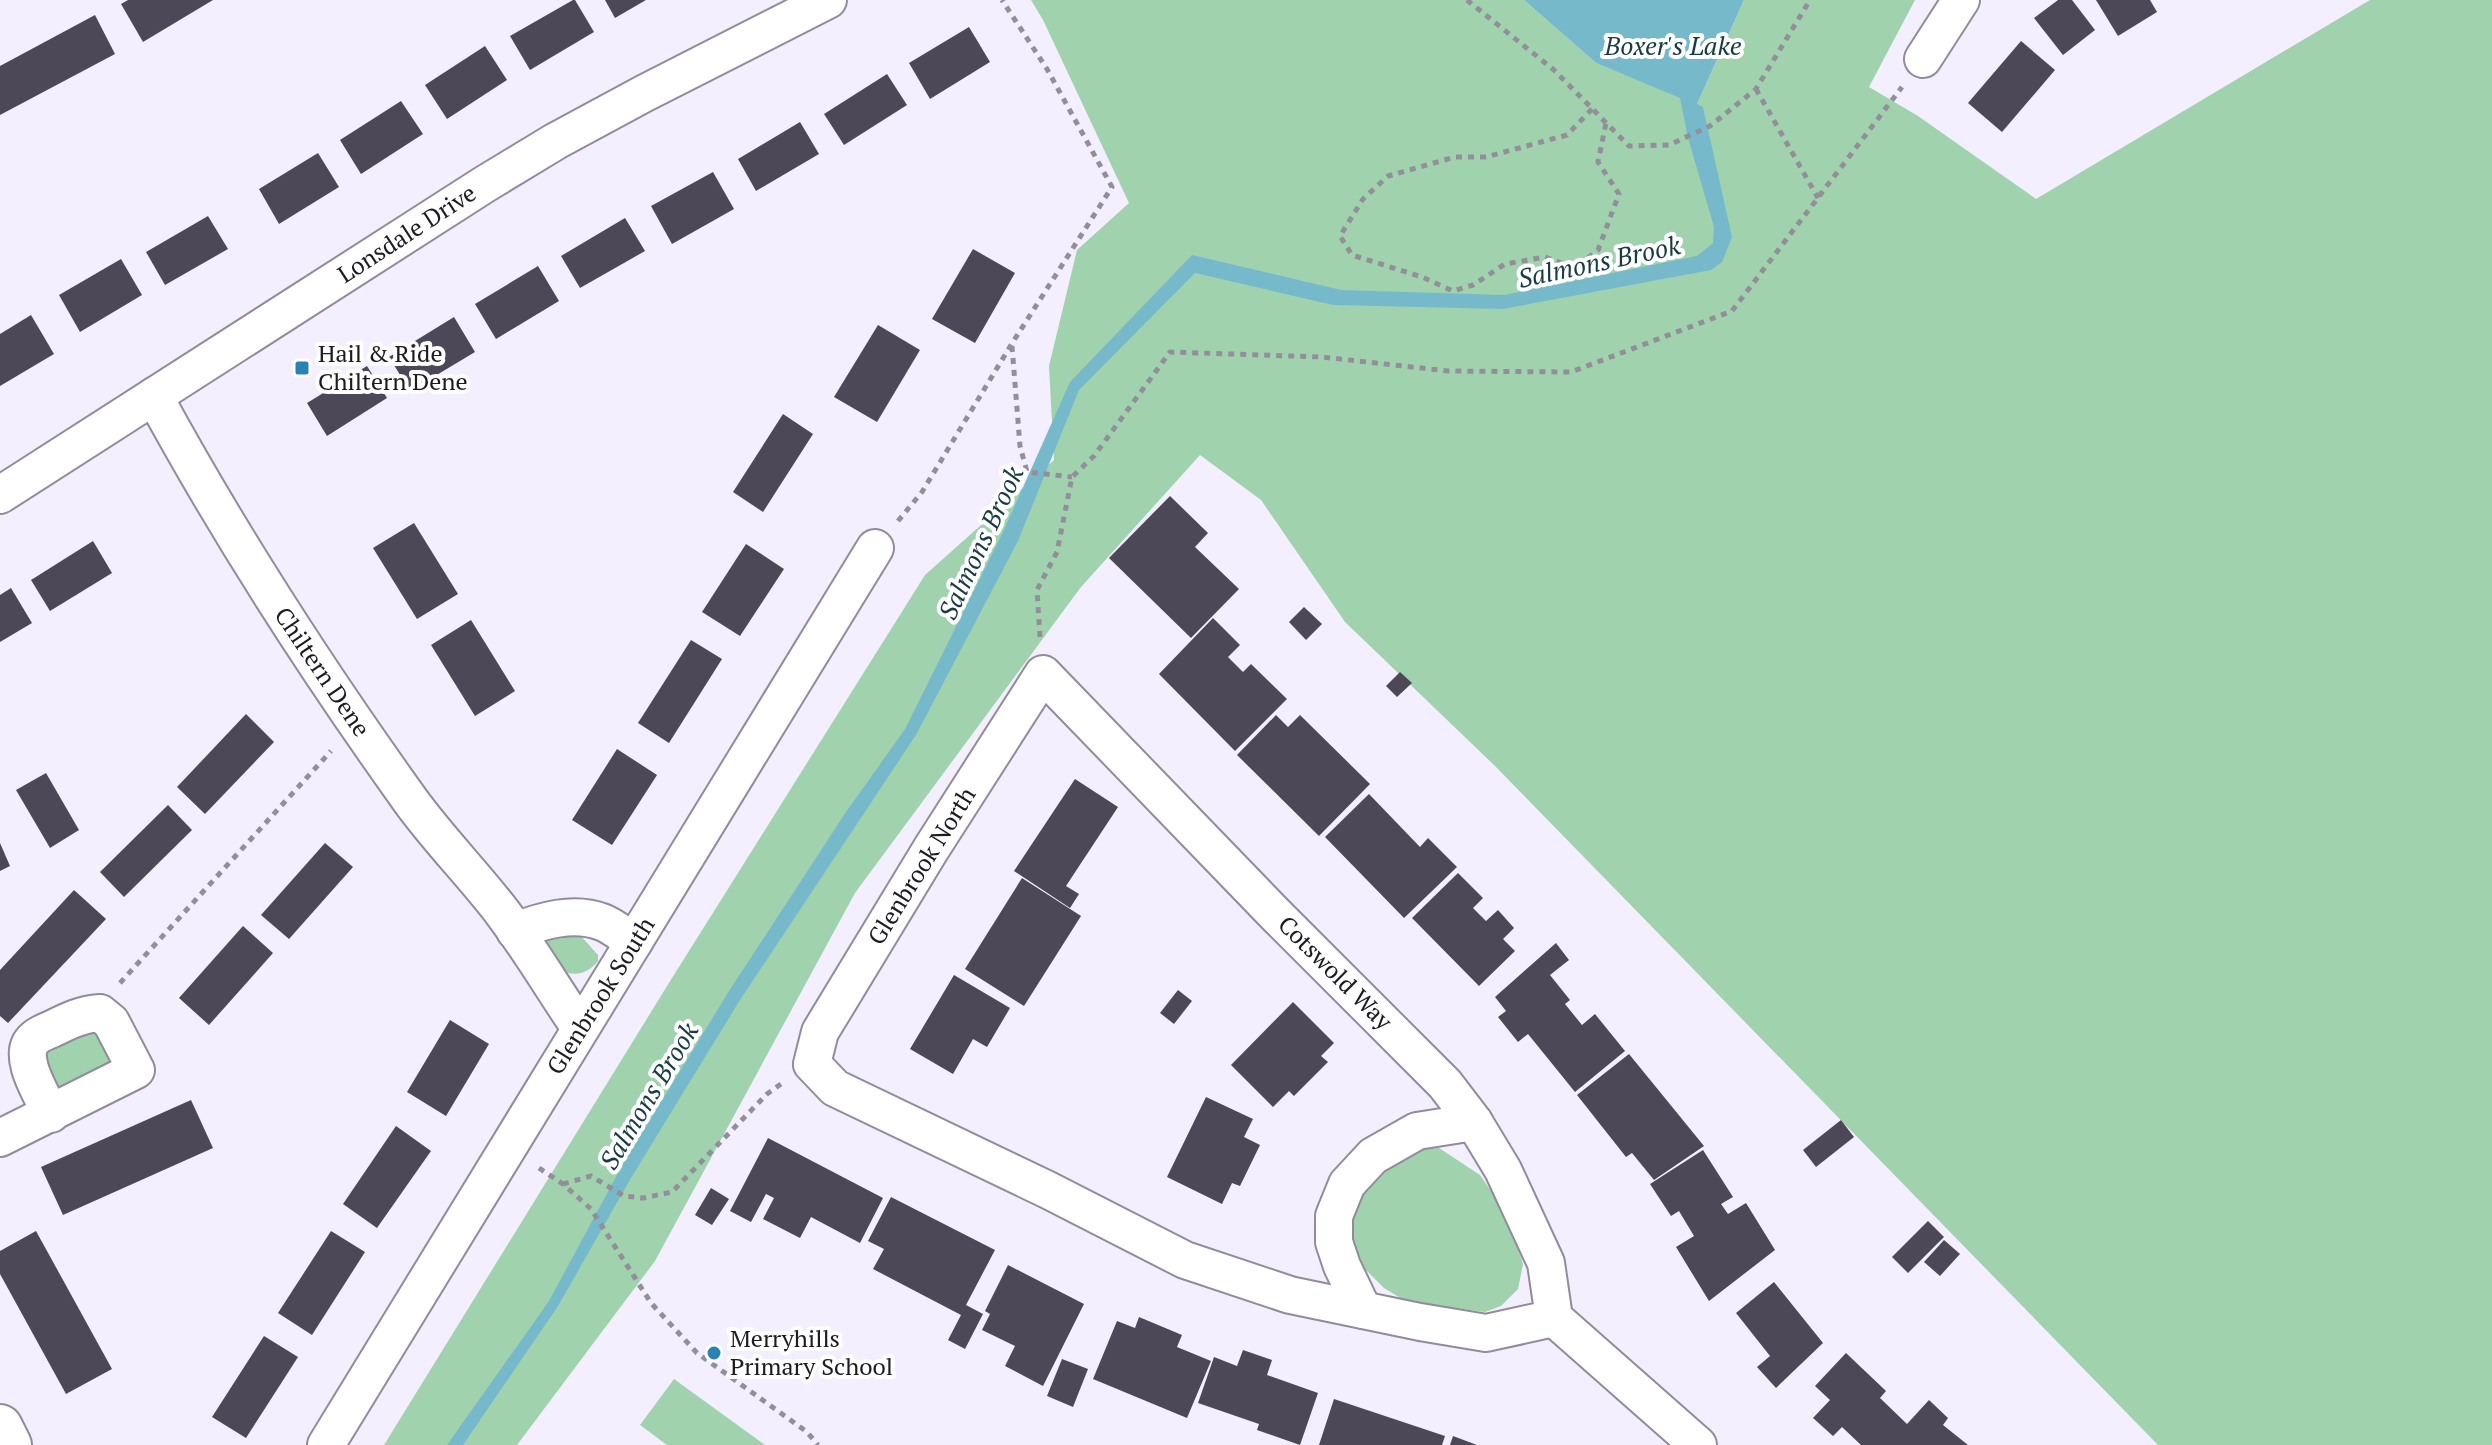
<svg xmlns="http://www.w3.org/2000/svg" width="2492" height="1445" viewBox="0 0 2492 1445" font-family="'PT Serif',serif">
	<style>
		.green { fill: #a1d2ae }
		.water { fill: #76b9cb }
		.building { fill: #4c4857 }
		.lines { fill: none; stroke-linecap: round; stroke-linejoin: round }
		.minor-casing { stroke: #918b9b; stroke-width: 40 }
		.tertiary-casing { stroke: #918b9b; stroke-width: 48 }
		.path { stroke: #938f9a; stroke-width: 5; stroke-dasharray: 6 6; stroke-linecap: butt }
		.minor { stroke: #fff; stroke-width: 36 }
		.tertiary { stroke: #fff; stroke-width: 44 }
		.poi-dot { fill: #2982b1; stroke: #fff; stroke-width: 3 }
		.labels { text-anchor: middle; stroke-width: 8; stroke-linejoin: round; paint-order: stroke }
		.street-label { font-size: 24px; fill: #1d1a21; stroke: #fff }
		.poi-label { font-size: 24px; fill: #1d1a21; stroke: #fff; text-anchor: start }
		.water-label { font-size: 26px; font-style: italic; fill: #1a3b43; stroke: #fff }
	</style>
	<rect width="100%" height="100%" fill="#f4effe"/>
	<g class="green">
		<polygon points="1031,0 1524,0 1596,63 1697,104 1744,0 1915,0 1869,87 1918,116 2036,199 2370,0 2492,0 2492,1445 2158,1445 1495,766 1345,622 1261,500 1200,455 1081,587 855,893 655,1261 517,1445 384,1445 672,978 925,575 1054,460 1049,366 1077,250 1129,203 1043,20"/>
		<path d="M548 935H580L598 955V961C588 974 572 979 558 967 552 962 548 951 544 945Z"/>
		<polygon points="97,1030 112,1058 111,1063 62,1090 55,1090 40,1049"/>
		<polygon points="1414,1147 1439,1148 1480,1175 1509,1217 1523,1264 1518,1289 1501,1306 1485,1312 1407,1302 1384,1288 1364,1268 1352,1245 1349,1217 1356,1192"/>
		<polygon points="674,1379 765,1445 667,1445 640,1425"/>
	</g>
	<polygon class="water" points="1524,0 1744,0 1697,104 1703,107 1732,237 1722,262 1711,270 1503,309 1333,305 1195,273 1079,390 1018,541 916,735 740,1000 631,1178 558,1306 463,1445 447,1445 549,1301 623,1164 729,991 846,812 905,729 1003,532 1070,382 1192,255 1341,290 1504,295 1697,256 1713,243 1714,227 1688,138 1680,98 1596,63"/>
	<g class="building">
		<polygon points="128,0 213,0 143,42 121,4"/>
		<polygon points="573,0 575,0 594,32 530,70 510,36"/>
		<polygon points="605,0 646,0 615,18"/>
		<polygon points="2058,0 2072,0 2095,30 2063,55 2034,18"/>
		<polygon points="2096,0 2150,0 2157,12 2118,36"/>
		<polygon points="95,15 115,54 0,115 0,66"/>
		<polygon points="969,27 990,62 930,99 909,63"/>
		<polygon points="2021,41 2055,70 2002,132 1968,103"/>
		<polygon points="485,46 507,80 447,119 425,85"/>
		<polygon points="887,74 907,105 844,145 824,114"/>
		<polygon points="401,101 423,134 361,174 340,140"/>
		<polygon points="800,122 819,154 756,191 738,159"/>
		<polygon points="318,153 339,187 279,224 259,189"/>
		<polygon points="713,172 734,209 672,244 651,206"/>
		<polygon points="208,216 228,249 165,285 146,252"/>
		<polygon points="625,218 645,251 580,288 561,256"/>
		<polygon points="973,249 1015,273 975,343 932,319"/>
		<polygon points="121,259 142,295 80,332 59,295"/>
		<polygon points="538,266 559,301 496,339 475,304"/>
		<polygon points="31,315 54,354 0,386 0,334"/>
		<polygon points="454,317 475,352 410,391 389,357"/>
		<polygon points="878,325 920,350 877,422 834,397"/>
		<polygon points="367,366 387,398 327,436 307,403"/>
		<polygon points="783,414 813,434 763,512 733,492"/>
		<polygon points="1170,496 1208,533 1195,547 1239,589 1191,638 1109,558"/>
		<polygon points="414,523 458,594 417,619 373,548"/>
		<polygon points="93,541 112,573 50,611 31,580"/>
		<polygon points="746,544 784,569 740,636 702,612"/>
		<polygon points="11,588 32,623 0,642 0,595"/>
		<polygon points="1304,607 1322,624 1306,640 1289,622"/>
		<polygon points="1213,618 1240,645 1228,657 1243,672 1251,664 1287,699 1235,751 1159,674"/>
		<polygon points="471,620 515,691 475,716 431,645"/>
		<polygon points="691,640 722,659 669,743 638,723"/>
		<polygon points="1400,672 1412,683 1397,697 1386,686"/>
		<polygon points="246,714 274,742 205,814 177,787"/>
		<polygon points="1276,715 1288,727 1300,715 1370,784 1319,836 1237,755"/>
		<polygon points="617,749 657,775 612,845 572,820"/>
		<polygon points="46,773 79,830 50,848 16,790"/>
		<polygon points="1075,779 1118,807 1066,886 1079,894 1070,908 1014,871"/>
		<polygon points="1369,794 1420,847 1428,838 1457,867 1404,918 1325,837"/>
		<polygon points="168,805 192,830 124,897 100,872"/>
		<polygon points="0,843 10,866 0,871"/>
		<polygon points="325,843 353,867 289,939 261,915"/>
		<polygon points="1458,873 1483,898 1473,908 1486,921 1498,910 1514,928 1503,939 1515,951 1479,986 1412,918"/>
		<polygon points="1022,878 1081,916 1024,1006 965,969"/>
		<polygon points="74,890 106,919 8,1023 0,1016 0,970"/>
		<polygon points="243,926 273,953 209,1025 179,998"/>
		<polygon points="1556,943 1569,960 1550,975 1570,1000 1565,1004 1582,1025 1595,1014 1625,1051 1575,1092 1528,1034 1518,1042 1498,1017 1506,1011 1495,997"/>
		<polygon points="954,975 1010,1008 987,1047 973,1039 953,1074 910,1049"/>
		<polygon points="1178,990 1192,1001 1174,1024 1160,1013"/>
		<polygon points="1293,1002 1334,1043 1321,1056 1328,1062 1294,1096 1289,1091 1273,1107 1231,1065"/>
		<polygon points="450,1020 489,1044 446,1116 407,1092"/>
		<polygon points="1629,1054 1704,1146 1654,1180 1632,1153 1626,1157 1577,1095"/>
		<polygon points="1206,1097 1253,1119 1244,1137 1260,1145 1240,1186 1232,1183 1222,1204 1167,1177"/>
		<polygon points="191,1100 213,1148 63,1215 41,1167"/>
		<polygon points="1841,1120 1854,1137 1816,1167 1803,1150"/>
		<polygon points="396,1126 431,1151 377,1228 343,1204"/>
		<polygon points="768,1138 883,1198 860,1243 811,1217 800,1238 763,1219 774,1198 766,1194 751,1222 730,1211"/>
		<polygon points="1703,1150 1733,1197 1721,1204 1728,1214 1746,1203 1775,1250 1709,1301 1676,1247 1694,1236 1679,1211 1671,1216 1650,1184"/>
		<polygon points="711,1188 729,1199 712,1225 695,1215"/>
		<polygon points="891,1197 995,1250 966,1305 983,1314 965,1349 948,1340 961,1315 873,1269 884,1249 868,1241"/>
		<polygon points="1928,1221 1944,1237 1908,1273 1892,1257"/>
		<polygon points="36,1231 112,1369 66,1394 0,1274 0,1251"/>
		<polygon points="331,1231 365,1252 312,1335 278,1313"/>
		<polygon points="1944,1240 1960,1254 1940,1276 1924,1262"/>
		<polygon points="1008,1265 1084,1304 1043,1386 1005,1366 1015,1346 982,1330 990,1314 985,1311"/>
		<polygon points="1774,1282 1823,1343 1776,1388 1757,1367 1770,1356 1736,1313"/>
		<polygon points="1139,1317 1182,1335 1177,1347 1211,1361 1187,1418 1093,1379 1117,1321 1135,1328"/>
		<polygon points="264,1336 298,1357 246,1438 212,1417"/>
		<polygon points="1243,1350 1272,1360 1267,1375 1318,1393 1300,1445 1257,1430 1259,1424 1198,1403 1214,1357 1237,1366"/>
		<polygon points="1846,1353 1886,1391 1880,1398 1907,1424 1929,1400 1948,1418 1943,1425 1968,1445 1861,1445 1842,1427 1833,1436 1813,1418 1830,1400 1815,1386"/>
		<polygon points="1062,1359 1088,1369 1073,1407 1047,1396"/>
		<polygon points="1334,1399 1445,1436 1442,1445 1319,1445"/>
		<polygon points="1453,1436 1477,1445 1450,1445"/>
	</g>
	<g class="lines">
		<defs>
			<g id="minor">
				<polyline points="1923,59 1961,0"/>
				<path d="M154 396C230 536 317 670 410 800 438 839 473 874 502 912 530 949 554 990 580 1028"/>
				<polyline points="0,495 485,184 556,141 645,93 828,0"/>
				<polygon points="1043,674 1275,914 1445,1084 1474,1122 1503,1170 1546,1263 1554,1318 1486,1333 1420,1322 1290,1295 1185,1260 1048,1190 835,1088 812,1064 820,1032 931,849"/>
				<path d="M515 931C542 921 573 911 602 922 613 926 624 936 634 942"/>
				<path d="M0 1138 136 1070 111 1022 100 1013C82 1014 68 1021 52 1029 47 1031 39 1034 35 1038 15 1054 42 1095 51 1114"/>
				<polyline points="1363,1310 1342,1266 1334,1242 1334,1216 1347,1184 1373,1156 1417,1131 1474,1122"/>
				<polyline points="1554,1318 1698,1445"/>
				<polyline points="326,1445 875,548"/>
			</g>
			<polyline id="tertiary" points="0,1427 9,1445"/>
		</defs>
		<use href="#minor" class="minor-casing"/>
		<use href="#tertiary" class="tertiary-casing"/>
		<g class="path">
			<polyline points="1467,0 1554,70 1629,146 1669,145 1710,126 1756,89 1810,0"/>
			<polyline points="1756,89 1818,198"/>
			<polyline points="1592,109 1567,135 1486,157 1455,157 1388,176 1363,199 1340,236 1352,255 1422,277 1453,291 1473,285 1505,264 1545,257 1575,268 1598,250 1619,194 1598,162 1606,123"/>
			<polyline points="1012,346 1020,446 1027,472 1072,477"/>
			<polyline points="898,521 922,492 1011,345 1112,187 1047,69 1002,0"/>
			<polyline points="1040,637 1037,590 1057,552 1072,477 1094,456 1170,352 1322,357 1448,371 1571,372 1732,311 1902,87"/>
			<polyline points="120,983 331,751"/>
			<polyline points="539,1168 563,1184 591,1209 651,1303 697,1353 807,1432 818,1445"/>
			<polyline points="563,1184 591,1176 624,1196 643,1198 672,1192 767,1094 781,1084"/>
		</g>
		<use href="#minor" class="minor"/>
		<use href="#tertiary" class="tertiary"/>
	</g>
	<g class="poi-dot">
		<rect x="294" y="360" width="16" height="16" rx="4"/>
		<circle cx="714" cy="1353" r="8"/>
	</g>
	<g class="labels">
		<g class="street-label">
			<text transform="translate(407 234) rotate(-33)" y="8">Lonsdale Drive</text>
			<text transform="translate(322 672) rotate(56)" y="8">Chiltern Dene</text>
			<text transform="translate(922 866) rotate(-58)" y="8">Glenbrook North</text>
			<text transform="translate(1335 973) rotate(45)" y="8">Cotswold Way</text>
			<text transform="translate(601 996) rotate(-58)" y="8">Glenbrook South</text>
		</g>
		<g class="poi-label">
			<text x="318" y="362">Hail &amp; Ride<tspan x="318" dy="28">Chiltern Dene</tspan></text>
			<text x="730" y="1347">Merryhills<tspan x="730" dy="28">Primary School</tspan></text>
		</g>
		<g class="water-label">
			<text x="1673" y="55">Boxer's Lake</text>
			<text transform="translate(1599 262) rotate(-12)" y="9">Salmons Brook</text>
			<text transform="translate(981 543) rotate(-65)" y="9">Salmons Brook</text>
			<text transform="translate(649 1096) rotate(-59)" y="9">Salmons Brook</text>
		</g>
	</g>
</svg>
